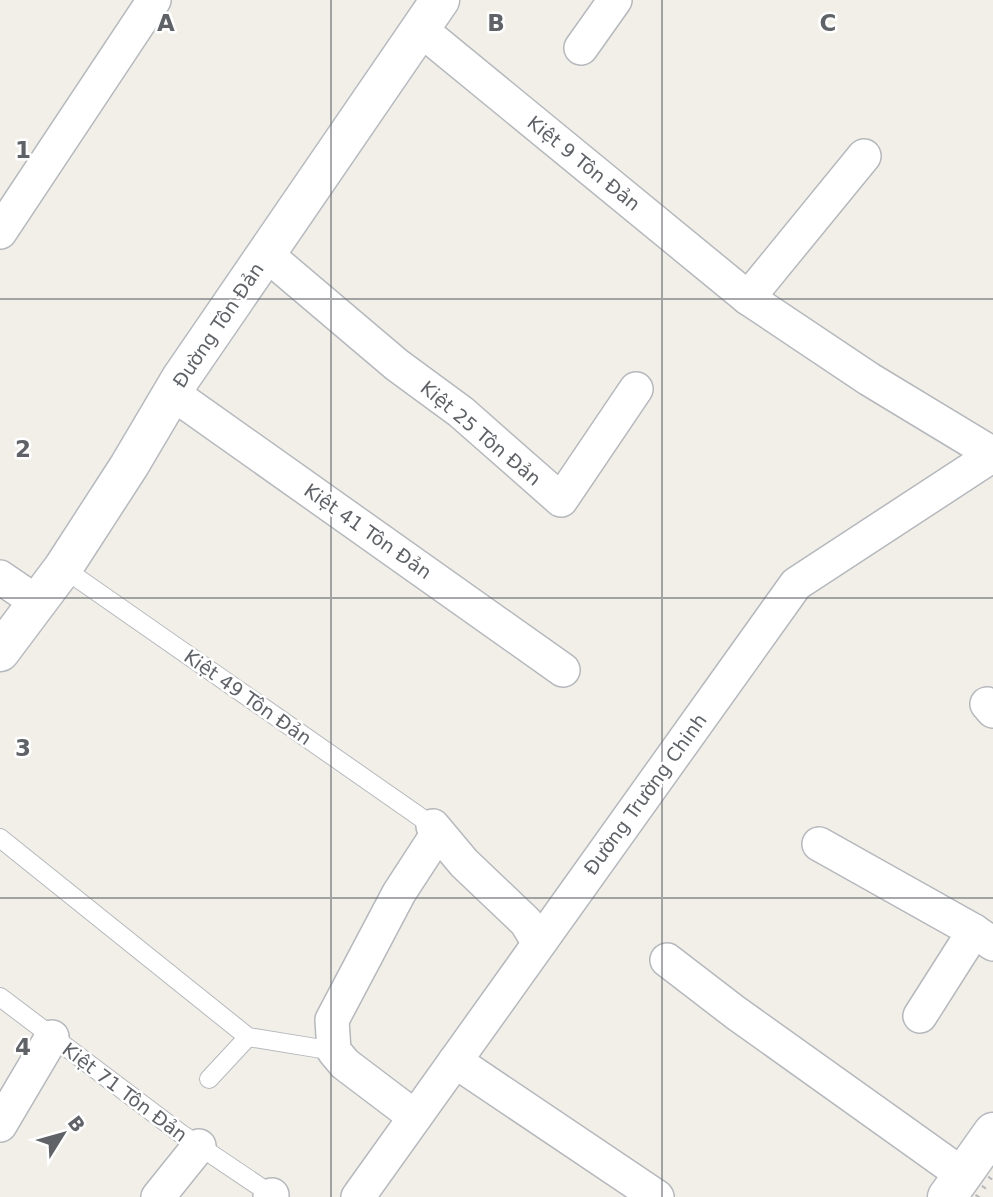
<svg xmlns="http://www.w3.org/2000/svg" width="993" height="1197" viewBox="0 0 993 1197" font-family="'DejaVu Sans',sans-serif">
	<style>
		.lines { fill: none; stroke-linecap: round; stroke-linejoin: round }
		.lane-casing { stroke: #b5b8bc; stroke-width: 20 }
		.street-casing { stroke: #b5b8bc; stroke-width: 36 }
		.secondary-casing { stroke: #b6babf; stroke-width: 41 }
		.lane { stroke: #fff; stroke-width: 18 }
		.street { stroke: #fff; stroke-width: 33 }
		.secondary { stroke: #fff; stroke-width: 38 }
		.rail { stroke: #b6b7b8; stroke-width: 5; stroke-dasharray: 2 9; stroke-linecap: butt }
		.grid { fill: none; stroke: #5f6368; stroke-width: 2; stroke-opacity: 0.55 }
		.labels { text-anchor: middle; stroke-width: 5; stroke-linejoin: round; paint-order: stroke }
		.street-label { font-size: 19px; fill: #5f6368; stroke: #fff }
		.grid-label { font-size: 23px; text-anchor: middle; font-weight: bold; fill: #5f6368; stroke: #fff; stroke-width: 5; stroke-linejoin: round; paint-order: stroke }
	</style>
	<rect width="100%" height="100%" fill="#f1efe8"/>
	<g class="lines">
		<defs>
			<g id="lane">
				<polyline points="63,568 433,826"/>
				<polyline points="0,838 248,1037 334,1051"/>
				<polyline points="0,997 180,1133 275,1197"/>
				<polyline points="209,1079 248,1037"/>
			</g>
			<g id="street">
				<polyline points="420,29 748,298 869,379 993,454"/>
				<polyline points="581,48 615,0"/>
				<polyline points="0,232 154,0"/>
				<polyline points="266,254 397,365 461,412 561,500 636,389"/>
				<polyline points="748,298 864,156"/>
				<polyline points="172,393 563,670"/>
				<polyline points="0,577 38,603"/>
				<polyline points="987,704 993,711"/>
				<polyline points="433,826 464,863 526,922 539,943"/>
				<polyline points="819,844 974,931 993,944"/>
				<polyline points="667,960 736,1013 963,1175"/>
				<polyline points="920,1016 974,931"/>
				<polyline points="455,1061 657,1197"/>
				<polyline points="415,1117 345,1064 334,1051 332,1020 399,893 438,833"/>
				<polyline points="0,1125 52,1037"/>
				<polyline points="158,1197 199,1146"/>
				<polyline points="270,1197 272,1195"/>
				<polyline points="358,1197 796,584 993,455"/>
			</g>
			<g id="secondary">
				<polyline points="0,652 63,568 129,466 181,378 440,0"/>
				<polyline points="947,1197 993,1132"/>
			</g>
		</defs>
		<use href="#lane" class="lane-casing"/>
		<use href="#street" class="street-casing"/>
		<use href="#secondary" class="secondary-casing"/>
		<use href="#lane" class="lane"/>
		<use href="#street" class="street"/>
		<use href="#secondary" class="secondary"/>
		<polyline class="rail" points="977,1197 993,1174"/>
	</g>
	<path class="grid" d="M331 0V1197M662 0V1197M0 299H993M0 598H993M0 898H993"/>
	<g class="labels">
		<g class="street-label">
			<text transform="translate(584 163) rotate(39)" y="7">Kiệt 9 Tôn Đản</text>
			<text transform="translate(218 325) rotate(-56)" y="7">Đường Tôn Đản</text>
			<text transform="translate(481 433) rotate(40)" y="7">Kiệt 25 Tôn Đản</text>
			<text transform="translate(368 531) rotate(35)" y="7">Kiệt 41 Tôn Đản</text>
			<text transform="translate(248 697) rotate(35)" y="7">Kiệt 49 Tôn Đản</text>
			<text transform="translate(645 794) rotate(-54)" y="7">Đường Trường Chinh</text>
			<text transform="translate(125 1092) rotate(37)" y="7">Kiệt 71 Tôn Đản</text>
		</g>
	</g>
	<g class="grid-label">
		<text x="166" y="31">A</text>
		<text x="496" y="31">B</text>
		<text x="828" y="31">C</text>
		<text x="23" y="158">1</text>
		<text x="23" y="457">2</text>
		<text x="23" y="756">3</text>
		<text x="23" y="1055">4</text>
	</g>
	<g transform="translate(63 1134) rotate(53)" stroke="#ffffff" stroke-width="5" paint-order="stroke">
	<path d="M0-5L12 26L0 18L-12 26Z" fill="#5f6368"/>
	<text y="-10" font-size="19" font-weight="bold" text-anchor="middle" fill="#5f6368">B</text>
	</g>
</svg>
